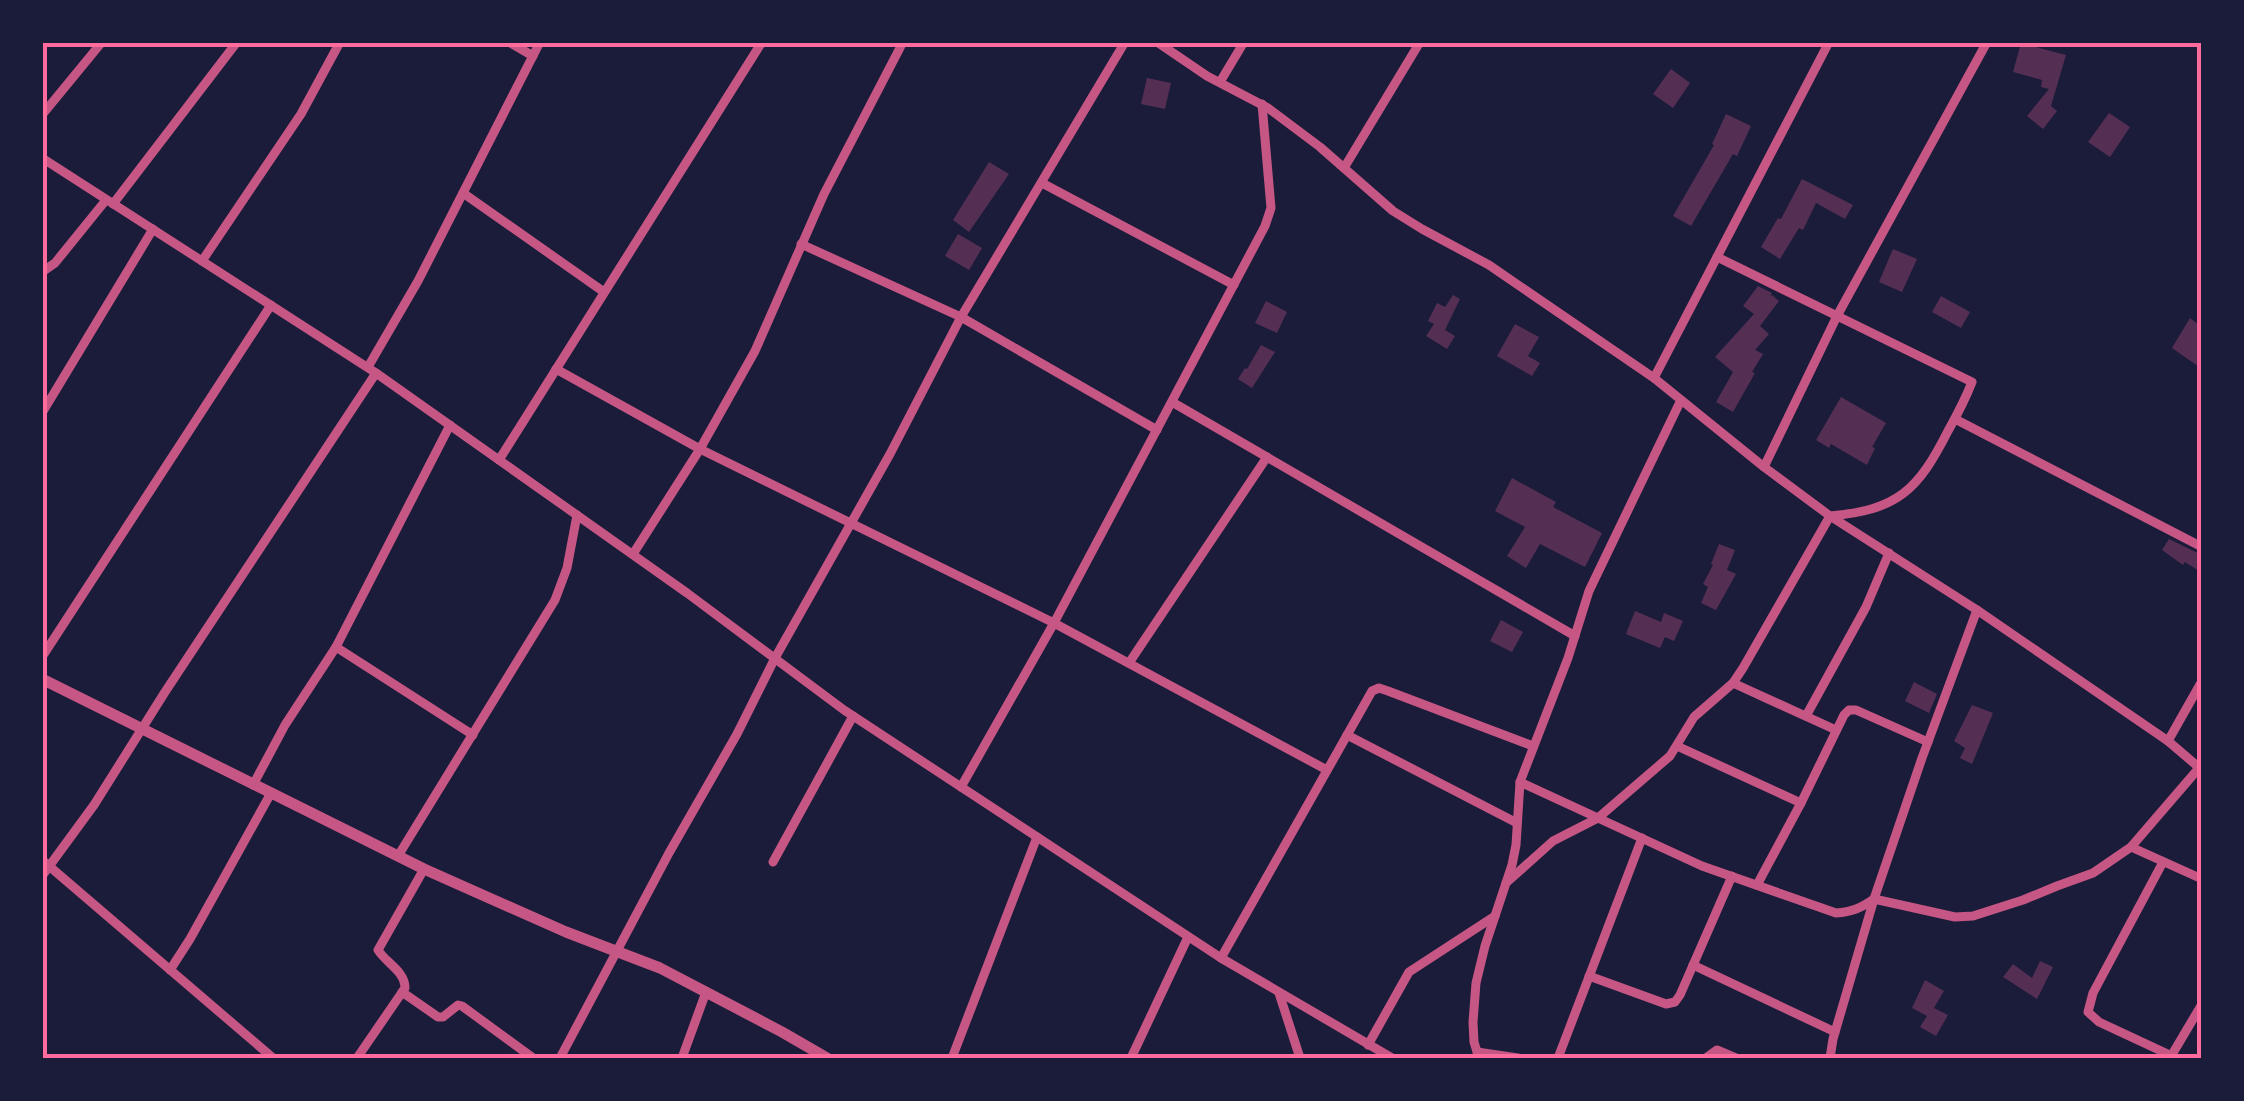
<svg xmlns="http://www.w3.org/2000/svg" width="2244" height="1101" viewBox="0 0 2244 1101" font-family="'DM Sans',sans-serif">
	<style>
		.building { fill: #542f53 }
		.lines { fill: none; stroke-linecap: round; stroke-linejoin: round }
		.minor { stroke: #c65784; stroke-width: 9 }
		.tertiary { stroke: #c65784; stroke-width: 11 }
		.neatline { fill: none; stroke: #ff6b9d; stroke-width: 4 }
	</style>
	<rect width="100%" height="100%" fill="#1b1b3a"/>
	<g class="building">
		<polygon points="2021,43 2066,55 2051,106 2057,111 2043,129 2027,116 2049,89 2041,87 2042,80 2013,72"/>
		<polygon points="1671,69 1690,83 1673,108 1653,94"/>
		<polygon points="1147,78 1171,83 1165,109 1141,104"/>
		<polygon points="2109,113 2130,127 2110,157 2088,142"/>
		<polygon points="1726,114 1751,126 1737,156 1733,154 1691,226 1673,216 1714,145 1712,144"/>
		<polygon points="989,162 1009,174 969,232 953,220"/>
		<polygon points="1802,179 1853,205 1845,219 1816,203 1803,230 1799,228 1780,259 1761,247 1778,218 1781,219"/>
		<polygon points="958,234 982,248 969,270 945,256"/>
		<polygon points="1893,249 1917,259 1902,292 1879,282"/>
		<polygon points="1758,286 1772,293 1770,296 1772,295 1779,301 1760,326 1769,334 1755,350 1763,354 1752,372 1755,373 1733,412 1716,402 1733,372 1715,357 1754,314 1743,306"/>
		<polygon points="1453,295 1460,299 1445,330 1455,336 1447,349 1426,336 1434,324 1428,321 1437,303 1445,307"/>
		<polygon points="1941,296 1970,312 1961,328 1932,312"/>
		<polygon points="1266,301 1287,312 1277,333 1255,323"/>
		<polygon points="2190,318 2202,327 2202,369 2172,348"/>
		<polygon points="1515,324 1539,337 1528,356 1540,363 1532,376 1497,356"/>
		<polygon points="1261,345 1275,352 1252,388 1238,379 1245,368 1247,369"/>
		<polygon points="1841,397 1886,423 1872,447 1875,448 1867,465 1831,444 1829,448 1816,440"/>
		<polygon points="1512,478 1556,502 1553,507 1602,533 1585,567 1540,544 1526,568 1507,556 1525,527 1495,511"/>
		<polygon points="2169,539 2202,555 2202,573 2185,562 2183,565 2162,550"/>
		<polygon points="1719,544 1735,550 1727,570 1736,574 1716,610 1701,603 1708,587 1703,584 1713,565 1711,564"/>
		<polygon points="1635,611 1661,622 1664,613 1683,621 1674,641 1665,637 1660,648 1626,634"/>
		<polygon points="1501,620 1523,632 1512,652 1490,641"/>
		<polygon points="1914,682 1937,694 1929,713 1905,701"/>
		<polygon points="1972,705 1993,713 1972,764 1960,758 1965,748 1954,741"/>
		<polygon points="2040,961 2053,967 2037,999 2003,977 2013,964 2032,978"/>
		<polygon points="1925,980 1944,991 1934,1008 1948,1015 1936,1036 1920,1027 1927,1016 1912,1008"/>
	</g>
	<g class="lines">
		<g class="minor">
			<polyline points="509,42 533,56"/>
			<polyline points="1157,42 1207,76 1268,108 1320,147 1393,211 1422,229 1489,265 1654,378 1764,467 1830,516 1977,610 2168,741 2202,770"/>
			<polyline points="1220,82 1244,42"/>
			<polyline points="42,115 102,42"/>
			<polyline points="42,158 376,373 687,593 844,710 1221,958 1392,1058"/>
			<polyline points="1344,168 1420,42"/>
			<polyline points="1042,183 1234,285"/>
			<polyline points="463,193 604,292"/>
			<polyline points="113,204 237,42"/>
			<polyline points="801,244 961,317 1157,430"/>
			<polyline points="202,261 301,114 340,42"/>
			<polyline points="42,272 55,263 106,200"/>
			<polyline points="368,367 418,281 540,42"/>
			<polyline points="556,369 700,449 1054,623 1327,770"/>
			<polyline points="1654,378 1829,42"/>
			<polyline points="1172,402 1575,636"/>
			<polyline points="42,413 153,229"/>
			<polyline points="1955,419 2202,547"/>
			<polyline points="499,460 762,42"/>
			<polyline points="1764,467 1837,316 1987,42"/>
			<polyline points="633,554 700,449 755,351 824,194 903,42"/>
			<polyline points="336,647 473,735"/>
			<polyline points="42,657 271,305"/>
			<polyline points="1129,663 1267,457"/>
			<polyline points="1733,683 1836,730"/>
			<polyline points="1806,716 1866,607 1889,553"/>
			<polyline points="1347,735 1517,823"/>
			<polyline points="2168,741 2202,681"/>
			<polyline points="1677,746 1801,803"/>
			<path d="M1520 782 1702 866 1836 913C1852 912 1861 908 1874 899L1955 917 1973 916 2023 900 2057 886 2093 873 2131 847 2199 768"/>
			<polyline points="253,785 285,725 336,647 450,425"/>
			<polyline points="961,787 1054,623 1265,226 1271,208 1262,104"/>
			<polyline points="2131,847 2202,879"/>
			<polyline points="398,856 555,600 567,568 577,515"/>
			<polyline points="42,860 273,1058"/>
			<polyline points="773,862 853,716"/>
			<polyline points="2163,862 2093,993 2088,1012 2099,1022 2172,1056"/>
			<polyline points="42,876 94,805 165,692 376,373"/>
			<path d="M1506 883 1553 841 1598 818 1670 756 1694 717 1733 683 1743 668 1830 516C1898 510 1918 490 1948 431 1957 415 1965 400 1972 382L1717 257"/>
			<polyline points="1757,885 1801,803 1844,715 1849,710 1856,710 1928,742"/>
			<polyline points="1221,958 1372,691 1379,688 1388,691 1533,746"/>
			<polyline points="1693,965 1835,1032"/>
			<polyline points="170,970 190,939 271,793"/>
			<polyline points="1589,976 1666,1004 1675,1002 1680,995 1732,876"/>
			<polyline points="402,992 438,1017 443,1017 458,1005 462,1006 533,1058"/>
			<polyline points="1279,993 1300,1058"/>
			<polyline points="1368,1045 1409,972 1495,916"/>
			<polyline points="1477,1052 1518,1058"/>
			<path d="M357 1058 405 988C405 971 386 963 378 950L424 869"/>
			<polyline points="560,1058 669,853 737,734 775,658 890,454 961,317 1125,42"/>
			<polyline points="682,1058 706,992"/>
			<polyline points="952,1058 1037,837"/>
			<polyline points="1131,1058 1188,937"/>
			<polyline points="1479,1058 1474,1042 1473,1022 1476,983 1485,946 1512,865 1516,845 1520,782 1568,658 1589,591 1681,400"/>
			<polyline points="1558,1058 1642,838"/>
			<polyline points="1706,1058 1717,1050 1736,1058"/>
			<polyline points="1830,1058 1833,1039 1874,899 1922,758 1977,610"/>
			<polyline points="2170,1058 2202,1004"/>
		</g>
		<polyline class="tertiary" points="42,679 424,869 566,932 660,968 782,1032 827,1058"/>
	</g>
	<rect width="2244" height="1101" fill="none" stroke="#1b1b3a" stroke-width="90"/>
	<rect x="45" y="45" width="2154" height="1011" class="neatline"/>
</svg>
